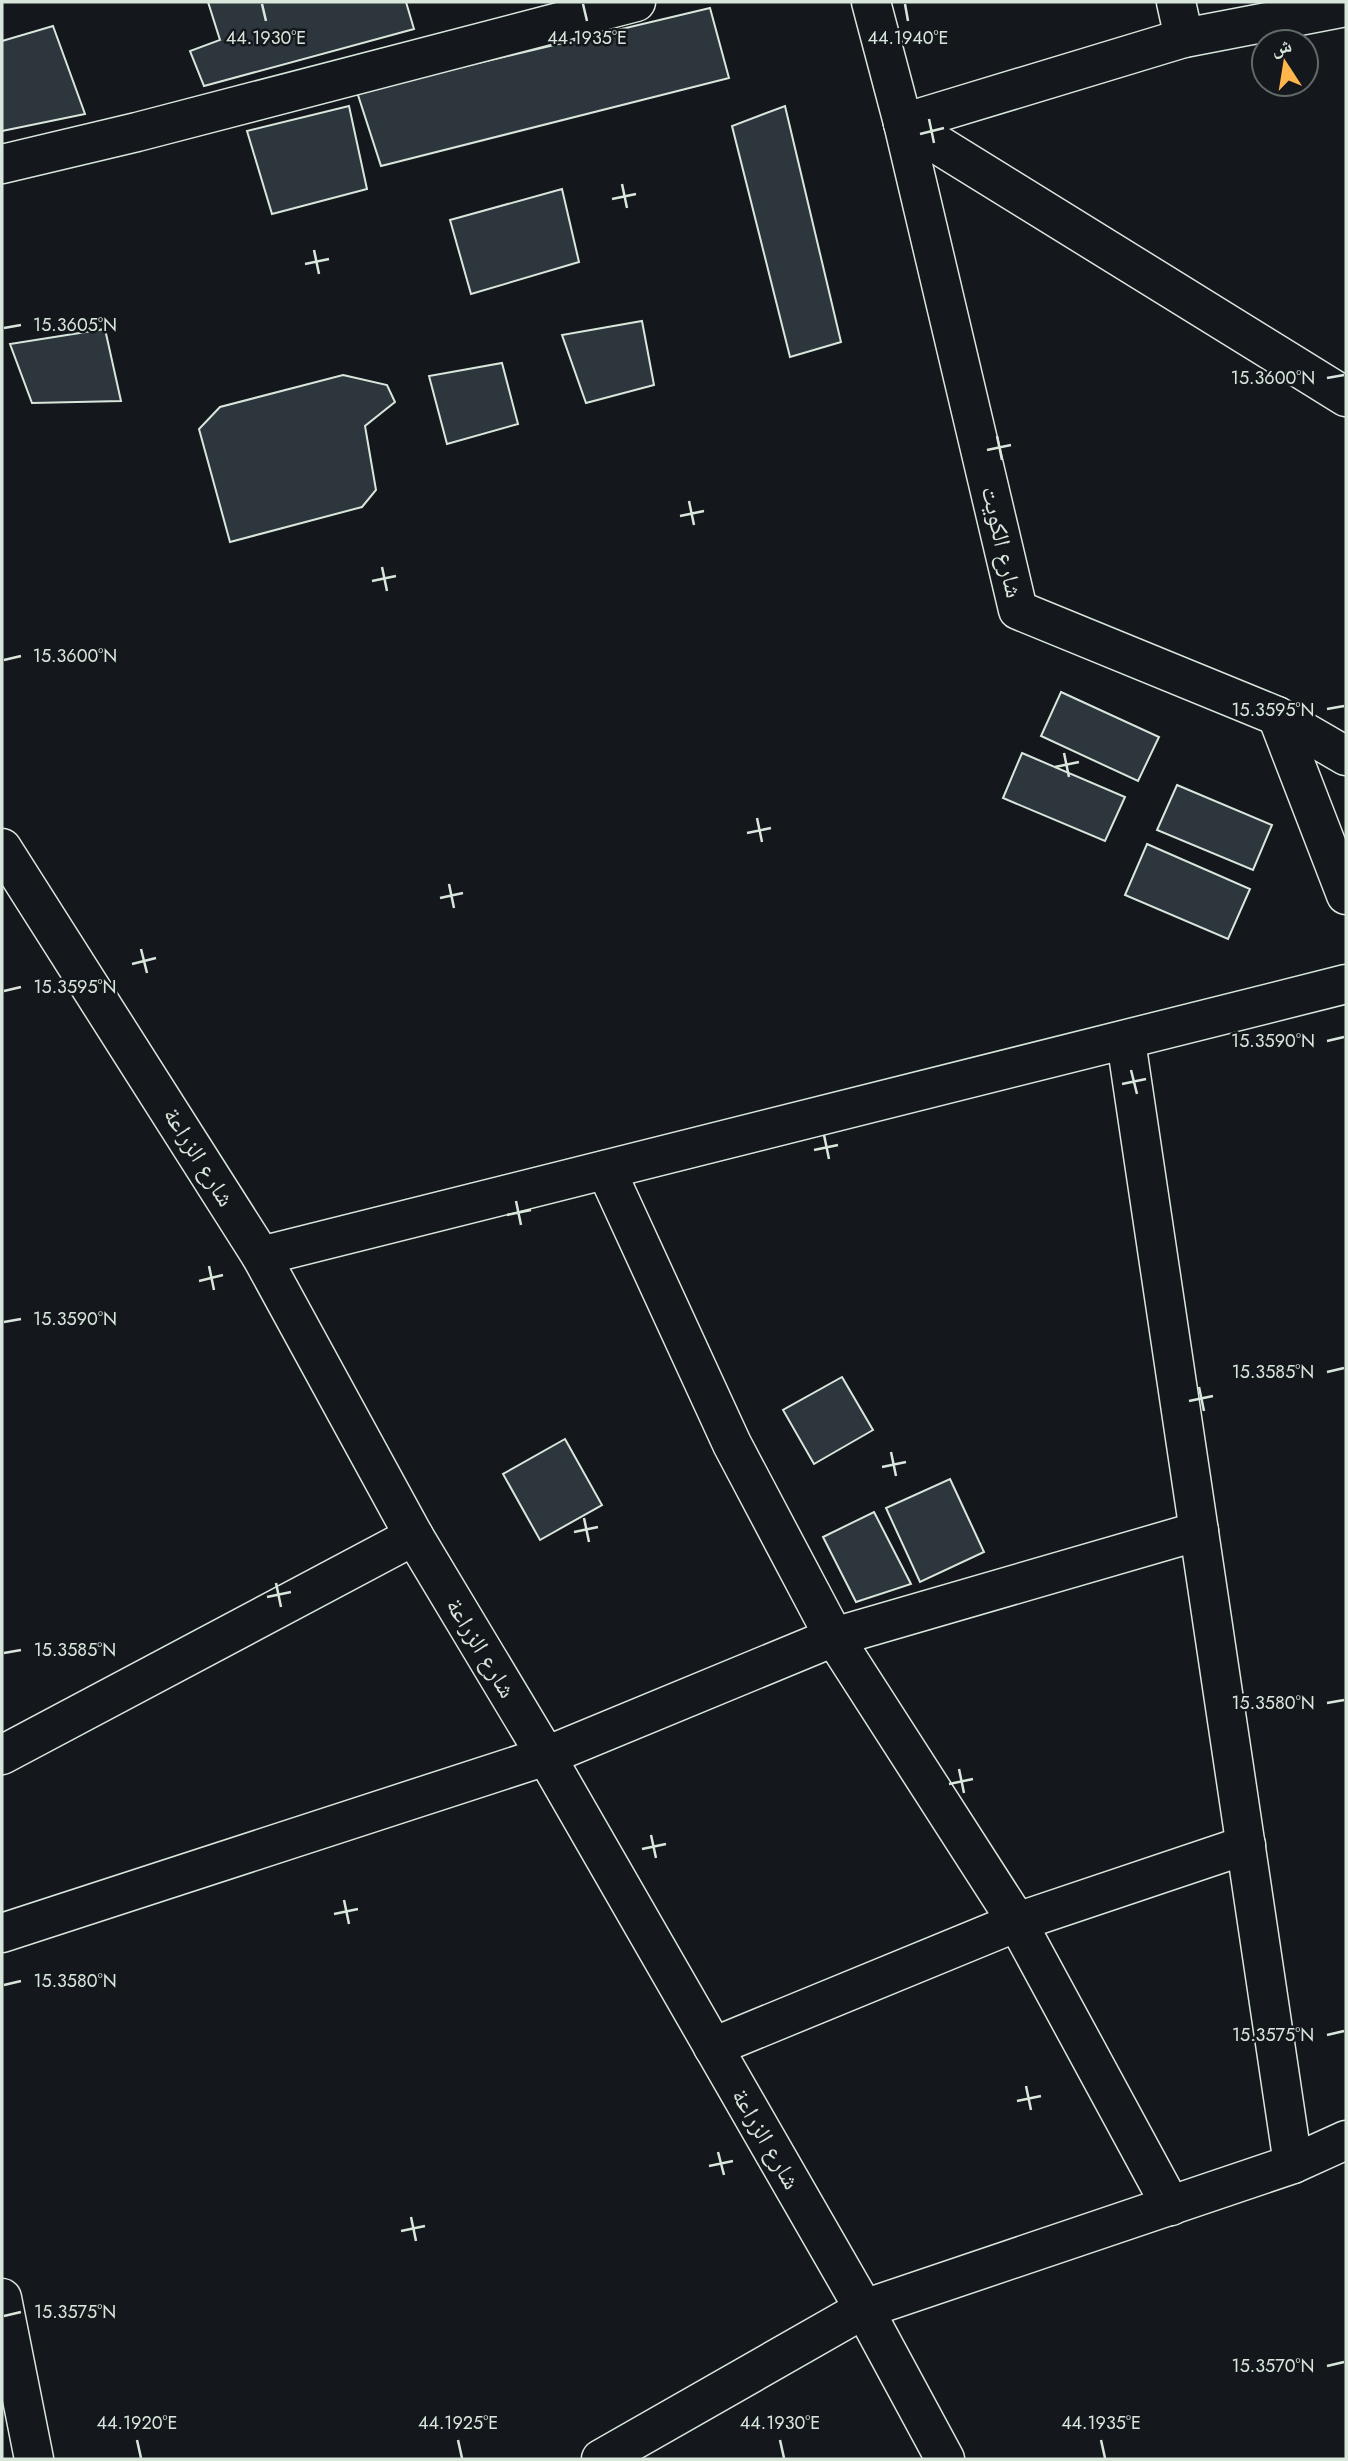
<svg xmlns="http://www.w3.org/2000/svg" width="1348" height="2461" viewBox="0 0 1348 2461" font-family="Jost,'Noto Naskh Arabic',sans-serif">
	<style>
		.building { fill: #2c363c; stroke: #d8e6dc; stroke-width: 2 }
		.lines { fill: none; stroke-linecap: round; stroke-linejoin: round }
		.minor-casing { stroke: #d8e6dc; stroke-width: 41 }
		.minor { stroke: #14181c; stroke-width: 38 }
		.ticks { fill: none; stroke: #d8e6dc; stroke-width: 2.5 }
		.labels { text-anchor: middle; stroke-width: 5; stroke-linejoin: round; paint-order: stroke }
		.street-label { font-size: 24px; fill: #d8e6dc; stroke: #14181c }
		.ticks-label { font-size: 18px; text-anchor: middle; fill: #d8e6dc; stroke: #14181c; stroke-width: 5; stroke-linejoin: round; paint-order: stroke }
	</style>
	<rect width="100%" height="100%" fill="#14181c"/>
	<g class="building">
		<polygon points="208,2 406,2 414,29 204,86 190,51 220,40"/>
		<polygon points="710,8 729,78 381,166 357,92"/>
		<polygon points="53,26 85,114 2,131 2,41"/>
		<polygon points="349,106 367,189 272,214 247,131"/>
		<polygon points="785,106 841,342 790,357 732,126"/>
		<polygon points="562,189 579,262 471,294 450,220"/>
		<polygon points="642,321 654,385 586,403 562,335"/>
		<polygon points="105,329 121,401 32,403 10,344"/>
		<polygon points="502,363 518,424 447,444 429,376"/>
		<polygon points="343,375 387,385 395,402 365,426 376,490 362,507 230,542 199,429 220,407"/>
		<polygon points="1061,692 1159,737 1138,781 1041,736"/>
		<polygon points="1022,753 1125,797 1105,841 1003,798"/>
		<polygon points="1177,785 1272,825 1253,870 1157,830"/>
		<polygon points="1147,844 1250,889 1228,939 1125,895"/>
		<polygon points="842,1377 873,1430 814,1464 783,1410"/>
		<polygon points="565,1439 602,1505 540,1540 503,1474"/>
		<polygon points="950,1479 984,1552 920,1582 886,1508"/>
		<polygon points="874,1512 911,1584 856,1602 823,1537"/>
	</g>
	<g class="lines">
		<defs>
			<g id="minor">
				<polyline points="871,2 903,123 1018,610 1277,716 1346,756"/>
				<polyline points="1176,2 1184,38"/>
				<polyline points="903,123 1346,397"/>
				<polyline points="903,123 1184,38 1346,7"/>
				<polyline points="2,164 137,132 636,2"/>
				<polyline points="1277,716 1346,895"/>
				<polyline points="2,848 261,1256 414,1536 546,1756 864,2309 945,2459"/>
				<polyline points="1126,1041 1293,2164"/>
				<polyline points="606,1170 732,1444 834,1637 1017,1922 1171,2206"/>
				<polyline points="261,1256 1346,984"/>
				<polyline points="2,1755 414,1536"/>
				<polyline points="2,1933 546,1756 834,1637 1199,1531"/>
				<polyline points="713,2047 1017,1922 1246,1845"/>
				<polyline points="2,2298 34,2459"/>
				<polyline points="601,2459 864,2309 1293,2164 1346,2140"/>
			</g>
		</defs>
		<use href="#minor" class="minor-casing"/>
		<use href="#minor" class="minor"/>
	</g>
	<path class="ticks" d="M262 4 266 21M583 4 587 21M905 4 908 21M929 119 934 143M920 134 944 128M622 184 627 208M612 199 636 194M314 250 319 274M305 264 329 259M4 328 21 325M1327 378 1344 375M997 436 1002 460M987 450 1011 445M689 501 694 525M680 516 704 511M382 567 387 591M372 581 396 576M4 660 21 656M1327 709 1344 706M1064 753 1069 777M1055 767 1079 762M757 818 762 842M747 833 771 828M449 884 454 908M440 898 463 893M141 949 147 973M132 964 156 958M4 991 21 987M1327 1041 1344 1037M1131 1070 1137 1094M1122 1084 1146 1079M824 1135 829 1159M814 1150 838 1145M516 1201 521 1225M507 1215 531 1210M209 1266 214 1290M199 1281 223 1275M4 1322 21 1319M1327 1372 1344 1368M1199 1387 1204 1411M1189 1401 1213 1396M891 1452 896 1476M882 1467 906 1462M584 1518 589 1542M574 1532 598 1527M276 1583 281 1607M267 1597 291 1592M4 1653 21 1650M1327 1703 1344 1700M959 1769 964 1793M949 1784 973 1779M651 1835 656 1858M642 1849 666 1844M344 1900 349 1924M334 1914 358 1909M4 1985 21 1981M1327 2035 1344 2031M1026 2086 1031 2110M1017 2101 1041 2096M718 2152 724 2175M709 2166 733 2161M411 2217 416 2241M401 2231 425 2226M4 2316 21 2312M1327 2366 1344 2362M137 2440 141 2458M458 2440 462 2458M780 2440 784 2458M1101 2440 1105 2458"/>
	<g class="labels">
		<g class="street-label">
			<text transform="translate(1002 542) rotate(77)" y="8">شارع الكويت</text>
			<text transform="translate(199 1157) rotate(58)" y="8">شارع الزراعة</text>
			<text transform="translate(481 1648) rotate(59)" y="8">شارع الزراعة</text>
			<text transform="translate(766 2139) rotate(60)" y="8">شارع الزراعة</text>
		</g>
	</g>
	<g class="ticks-label">
		<text x="266" y="44">44.1930°E</text>
		<text x="587" y="44">44.1935°E</text>
		<text x="908" y="44">44.1940°E</text>
		<text x="75" y="331">15.3605°N</text>
		<text x="1273" y="384">15.3600°N</text>
		<text x="75" y="662">15.3600°N</text>
		<text x="1273" y="716">15.3595°N</text>
		<text x="75" y="993">15.3595°N</text>
		<text x="1273" y="1047">15.3590°N</text>
		<text x="75" y="1325">15.3590°N</text>
		<text x="1273" y="1378">15.3585°N</text>
		<text x="75" y="1656">15.3585°N</text>
		<text x="1273" y="1709">15.3580°N</text>
		<text x="75" y="1987">15.3580°N</text>
		<text x="1273" y="2041">15.3575°N</text>
		<text x="75" y="2318">15.3575°N</text>
		<text x="1273" y="2372">15.3570°N</text>
		<text x="137" y="2429">44.1920°E</text>
		<text x="458" y="2429">44.1925°E</text>
		<text x="780" y="2429">44.1930°E</text>
		<text x="1101" y="2429">44.1935°E</text>
	</g>
	<rect width="1348" height="2461" fill="none" stroke="#d8e6dc" stroke-width="7"/>
	<g transform="translate(1285 63) rotate(348)"><circle r="33" fill="#14181c" stroke="#626a69" stroke-width="2"/>
	<path d="M0-5L12 26L0 18L-12 26Z" fill="#ffb74d"/>
	<text y="-10" font-size="19" font-weight="bold" text-anchor="middle" fill="#d8e6dc">ش</text>
	</g>
</svg>
